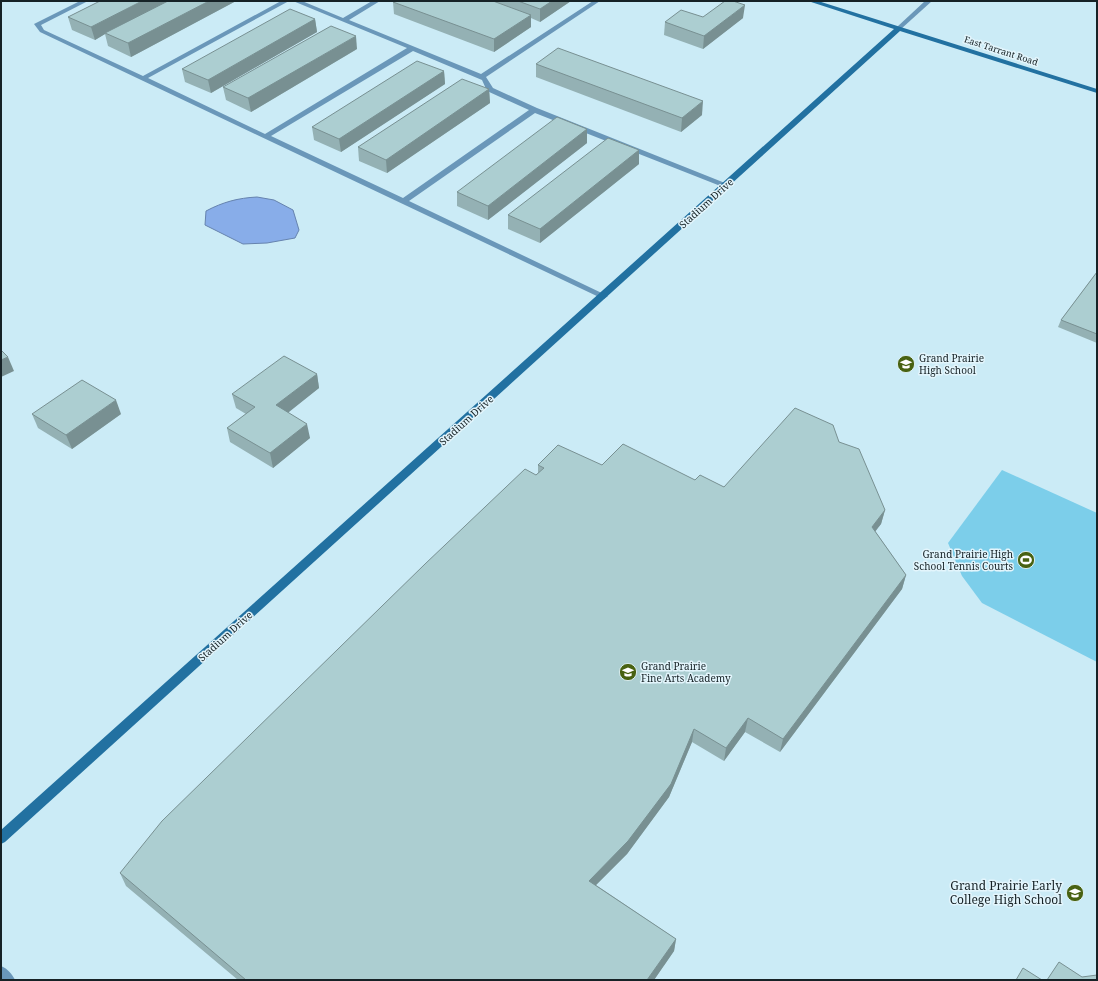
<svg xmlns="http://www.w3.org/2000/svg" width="1098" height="981" viewBox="0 0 1098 981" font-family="'Noto Serif',serif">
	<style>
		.green { fill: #7cceea }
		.water { fill: #88ade9; stroke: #6683ae }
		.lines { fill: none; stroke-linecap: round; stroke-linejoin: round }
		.lane { fill: #6a97b9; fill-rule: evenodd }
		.street { fill: #6a97b9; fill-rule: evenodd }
		.secondary { fill: #2271a1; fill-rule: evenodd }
		.wall { fill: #94b1b4 }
		.shaded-wall { fill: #789092 }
		.building { fill: #acced1; stroke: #789092 }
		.labels { text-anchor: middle; stroke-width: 3; stroke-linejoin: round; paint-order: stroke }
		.far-street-label { font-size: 9px; fill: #162226; stroke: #e3f5fc }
		.street-label { font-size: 10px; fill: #162226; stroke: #e3f5fc }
		.poi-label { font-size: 10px; fill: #162226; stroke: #e3f5fc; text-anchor: start }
		.near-poi-label { font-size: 12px; fill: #162226; stroke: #e3f5fc; text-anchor: end }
	</style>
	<rect width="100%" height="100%" fill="#cbebf6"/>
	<polygon class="green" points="1002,470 1097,513 1097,662 982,603 962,576 948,543"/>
	<path class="water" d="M257 197 274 200 293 210 299 230 295 238 267 243 243 244 205 225 206 211C223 202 238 198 257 197Z"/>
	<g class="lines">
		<path class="lane" d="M80 1H88L41 25 44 30 143 76 281 1H289L148 78 265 134 407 48 293 1H302L343 18 372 1H380L349 20 481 74 593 1H600L486 77 493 88 537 108 730 185 729 187H723L535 113 409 201 608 296 604 299 601 298 40 32 34 24ZM413 51 482 80 487 91 529 110 403 198 271 136Z"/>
		<g class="street">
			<polygon points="925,1 932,1 901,29 897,29 897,27"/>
			<path d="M1 966C8 969 12 974 15 980H1Z"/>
		</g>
		<polygon class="secondary" points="808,1 818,1 1097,89 1097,93 900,31 5,842 1,844 1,830 894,29"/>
	</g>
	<g class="wall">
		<polygon points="236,1 131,57 108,46 105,34 95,40 72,30 68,17"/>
		<polygon points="394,1 571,1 540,22 531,18 531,27 494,52 394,14 393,2"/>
		<polygon points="703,17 743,18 703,49 664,35 665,22"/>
		<polygon points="315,19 317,32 211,93 185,82 182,69"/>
		<polygon points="357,49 251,112 226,100 223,87"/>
		<polygon points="536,64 702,115 681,132 536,77"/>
		<polygon points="444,71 445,84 341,152 314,140 312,127"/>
		<polygon points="489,89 490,103 387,173 359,161 358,147"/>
		<polygon points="587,129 587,143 488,220 457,206 457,192"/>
		<polygon points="639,150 639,164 540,243 508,229 508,215"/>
		<polygon points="1097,272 1097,343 1058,327 1061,320"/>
		<polygon points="317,374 319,388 288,412 310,438 273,468 230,442 227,428 246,414 236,408 232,394"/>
		<polygon points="32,414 121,414 72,449 38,428"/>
		<polygon points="839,442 885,510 881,524 875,531 906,575 902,589 780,752 745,732 724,761 692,742 669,797 627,854 596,885 676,939 674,951 654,980 238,980 126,886 120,873 538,473 538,465 602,465 695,480 724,487"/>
	</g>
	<g class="shaded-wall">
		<polygon points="142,1 170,1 105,33 105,34 95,40 91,27"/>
		<polygon points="209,1 236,1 131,57 128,43"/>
		<polygon points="552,1 571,1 540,22 540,9"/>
		<polygon points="745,5 743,18 703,49 704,36"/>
		<polygon points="531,15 531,27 494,52 494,39"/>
		<polygon points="315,19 317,32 211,93 208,80"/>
		<polygon points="356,36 357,49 251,112 248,98"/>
		<polygon points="444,71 445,84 341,152 339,139"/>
		<polygon points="489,89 490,103 387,173 386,160"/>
		<polygon points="703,101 702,115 681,132 682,118"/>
		<polygon points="587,129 587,143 488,220 488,206"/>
		<polygon points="639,150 639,164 540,243 540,229"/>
		<polygon points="8,357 14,371 1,377 1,360"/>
		<polygon points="317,374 319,388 279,420 276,405"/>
		<polygon points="116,400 121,414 72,449 66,435"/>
		<polygon points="307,424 310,438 273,468 270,453"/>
		<polygon points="885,510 881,524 868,541 872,527"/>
		<polygon points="906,575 902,589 780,752 783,739"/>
		<polygon points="748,718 745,732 724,761 726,748"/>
		<polygon points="694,729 692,742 669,797 627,854 588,893 589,881"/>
		<polygon points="676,939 674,951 654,980 647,980"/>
	</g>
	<g class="building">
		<polygon points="100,1 142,1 91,27 68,17"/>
		<polygon points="168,1 209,1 128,43 105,33"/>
		<polygon points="394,1 493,1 531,15 494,39 393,2"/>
		<polygon points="518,1 552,1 540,9"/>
		<polygon points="725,1 733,1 745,5 704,36 665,22 681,10 703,17"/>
		<polygon points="290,9 315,19 208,80 182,69"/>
		<polygon points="331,26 356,36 248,98 223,87"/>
		<polygon points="558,48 703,101 682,118 536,64"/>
		<polygon points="417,61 444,71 339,139 312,127"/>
		<polygon points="462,79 489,89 386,160 358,147"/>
		<polygon points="557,117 587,129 488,206 457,192"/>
		<polygon points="608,138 639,150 540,229 508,215"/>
		<polygon points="1097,272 1097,334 1061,320"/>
		<polygon points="1,350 8,357 1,360"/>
		<polygon points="284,356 317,374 276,405 307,424 270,453 227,428 255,407 232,394"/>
		<polygon points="82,380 116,400 66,435 32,414"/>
		<polygon points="795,408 833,425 839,442 859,449 885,510 872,527 906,575 783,739 748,718 726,748 694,729 671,784 628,841 589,881 676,939 647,980 246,980 120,873 162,821 425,564 525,469 536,475 544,468 538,465 558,445 602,465 623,444 695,480 700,475 724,487"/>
		<polygon points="1059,962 1082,977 1097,975 1097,980 1047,980"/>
		<polygon points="1023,968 1042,980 1016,980"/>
	</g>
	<defs>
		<symbol id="school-disc" viewBox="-11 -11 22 22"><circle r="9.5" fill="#486212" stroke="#e3f5fc"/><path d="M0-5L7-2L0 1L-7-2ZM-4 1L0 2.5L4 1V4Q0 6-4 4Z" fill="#fff"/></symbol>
		<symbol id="stadium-disc" viewBox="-11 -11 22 22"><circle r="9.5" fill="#486212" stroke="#e3f5fc"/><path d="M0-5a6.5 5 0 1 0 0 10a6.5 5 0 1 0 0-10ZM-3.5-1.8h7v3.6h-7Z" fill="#fff"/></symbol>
	</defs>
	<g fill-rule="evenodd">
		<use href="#school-disc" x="896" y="354" width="20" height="20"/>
		<use href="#stadium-disc" x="1016" y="550" width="20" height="20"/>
		<use href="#school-disc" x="618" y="662" width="20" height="20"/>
		<use href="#school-disc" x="1065" y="883" width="20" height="20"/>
	</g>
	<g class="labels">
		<g class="far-street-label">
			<text transform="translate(1001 51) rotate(18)" y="3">East Tarrant Road</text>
		</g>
		<g class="street-label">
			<text transform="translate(706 203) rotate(-42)" y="4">Stadium Drive</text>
			<text transform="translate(466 420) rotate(-42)" y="4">Stadium Drive</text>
			<text transform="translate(225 636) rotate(-42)" y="4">Stadium Drive</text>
		</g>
		<g class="poi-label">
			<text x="919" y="362">Grand Prairie<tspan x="919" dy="12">High School</tspan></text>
			<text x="1013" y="558" text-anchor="end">Grand Prairie High<tspan x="1013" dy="12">School Tennis Courts</tspan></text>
			<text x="641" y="670">Grand Prairie<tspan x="641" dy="12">Fine Arts Academy</tspan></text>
		</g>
		<g class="near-poi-label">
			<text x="1062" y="890">Grand Prairie Early<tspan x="1062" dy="14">College High School</tspan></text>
		</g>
	</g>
	<rect width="1098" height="981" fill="none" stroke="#162226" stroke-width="4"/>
</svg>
